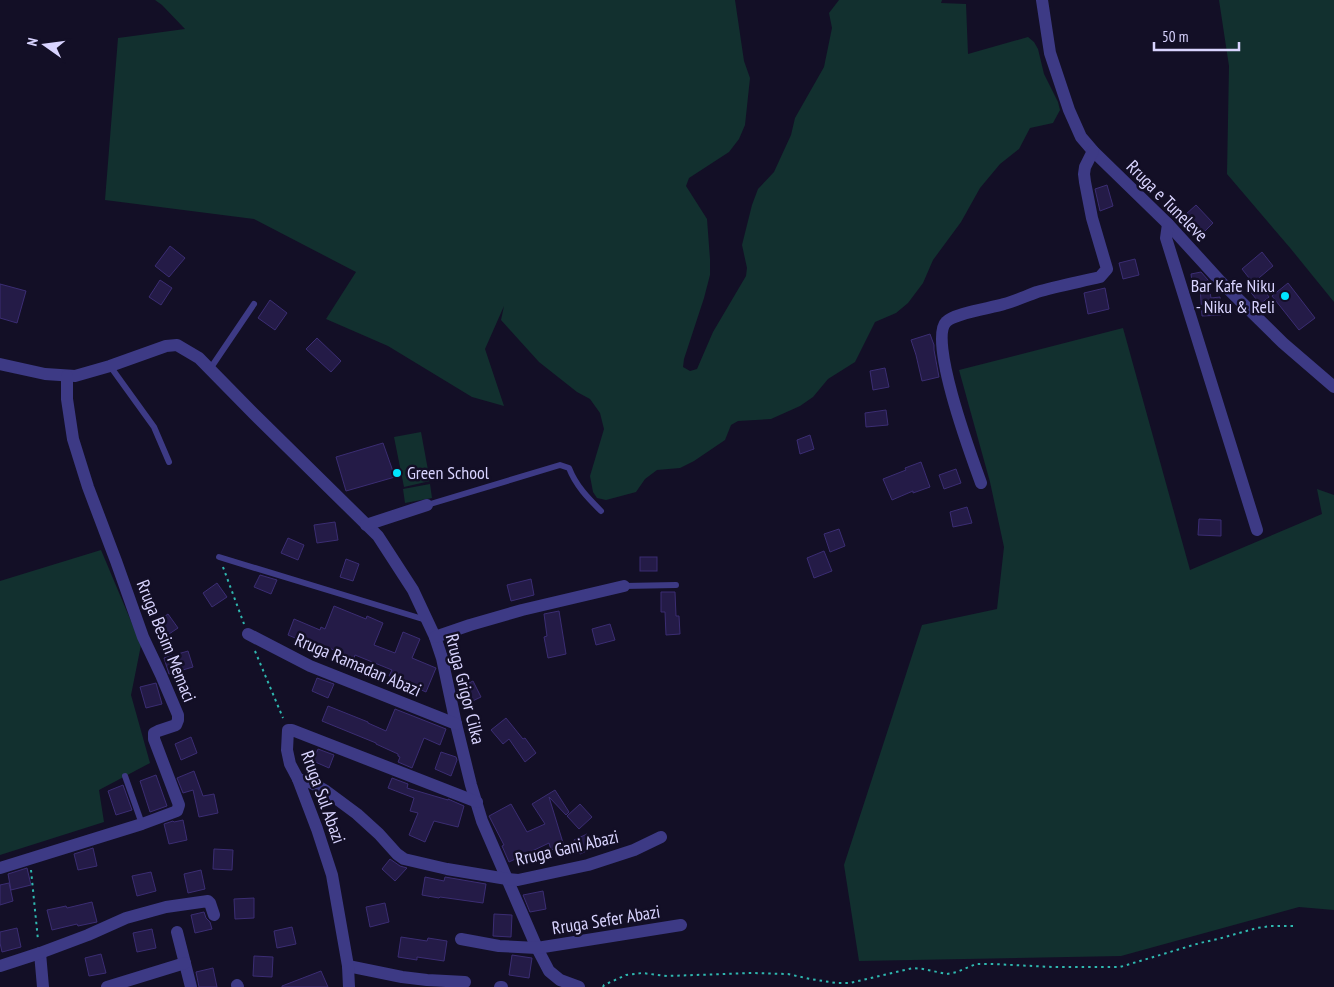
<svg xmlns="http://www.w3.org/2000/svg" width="1334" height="987" viewBox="0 0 1334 987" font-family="'PT Sans Narrow',sans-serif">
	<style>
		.green { fill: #12302f }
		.building { fill: #241b47; stroke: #3b2d73 }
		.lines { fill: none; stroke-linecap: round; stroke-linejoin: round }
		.path { stroke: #2fb8b0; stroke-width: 2; stroke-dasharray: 2.5 4; stroke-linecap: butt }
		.lane { stroke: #3d3a85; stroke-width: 6 }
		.street { stroke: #3d3a85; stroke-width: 12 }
		.poi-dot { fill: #00e5ff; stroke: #130f26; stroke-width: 2 }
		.labels { text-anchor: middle; stroke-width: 5; stroke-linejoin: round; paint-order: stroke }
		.street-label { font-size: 18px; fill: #d9d4ff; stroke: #130f26 }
		.poi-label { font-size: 18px; fill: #d9d4ff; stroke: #130f26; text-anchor: end }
	</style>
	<rect width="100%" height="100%" fill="#130f26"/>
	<g class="green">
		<polygon points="155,0 735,0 744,61 750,78 745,125 739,139 729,152 689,178 686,186 707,219 710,259 710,275 704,298 684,359 683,367 690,371 697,369 713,332 746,276 747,268 742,245 752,205 758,189 774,172 791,135 795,118 824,67 832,28 829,13 839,0 942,0 941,3 966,4 968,54 1028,37 1034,42 1038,49 1044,74 1058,102 1060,110 1053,123 1030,128 1019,149 1000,164 980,188 961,222 933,260 923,283 908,303 896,313 875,322 855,362 828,379 813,397 800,406 771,419 738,421 731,425 725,440 694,461 680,468 657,470 645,479 636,492 606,500 597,498 593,492 590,476 604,429 600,413 590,399 577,392 539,362 501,320 504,306 485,349 504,406 472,397 388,346 326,319 356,272 254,219 105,200 118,38 185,29 162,5"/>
		<polygon points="1219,0 1334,0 1334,302 1291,249 1227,174 1229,66"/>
		<polygon points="1123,328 1190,570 1322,514 1317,489 1334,495 1334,910 1299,907 1121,956 859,961 844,865 922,625 997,609 1004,547 990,482 959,370"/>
		<polygon points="421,432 430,481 404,487 394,437"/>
		<polygon points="430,484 432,498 405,503 403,489"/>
		<polygon points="101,550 141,645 131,695 150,763 99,790 104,822 0,855 0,581"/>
	</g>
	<g class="building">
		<polygon points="1107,185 1113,206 1100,211 1095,189"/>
		<polygon points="1196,205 1213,223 1202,234 1185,215"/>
		<polygon points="170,246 185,258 169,277 155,266"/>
		<polygon points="1262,252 1273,266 1253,283 1242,269"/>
		<polygon points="1135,259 1139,275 1123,279 1119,263"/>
		<polygon points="1201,272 1208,280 1211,298 1220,297 1221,315 1202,316 1200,286 1193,288 1191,274"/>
		<polygon points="160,280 172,288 161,305 149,297"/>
		<polygon points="1259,283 1269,297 1260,304 1249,290"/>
		<polygon points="1288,283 1315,318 1299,330 1272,296"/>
		<polygon points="0,284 26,291 17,323 0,318"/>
		<polygon points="1105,288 1109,309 1088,314 1084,293"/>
		<polygon points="270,300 287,313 275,330 258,318"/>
		<polygon points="930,334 934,345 934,350 939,377 922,381 916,355 911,340"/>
		<polygon points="317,338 341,361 331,372 306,349"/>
		<polygon points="885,368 889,387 873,390 870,371"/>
		<polygon points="886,410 888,425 866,427 865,413"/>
		<polygon points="810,435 814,449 800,454 797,440"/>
		<polygon points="383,443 395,477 346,491 336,457"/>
		<polygon points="921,462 930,487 913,493 913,491 892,500 883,479 906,470 905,468"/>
		<polygon points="956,469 961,483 944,489 939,475"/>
		<polygon points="967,507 972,523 953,527 950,512"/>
		<polygon points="1199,519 1221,520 1221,536 1198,535"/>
		<polygon points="335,522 338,540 317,543 314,525"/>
		<polygon points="839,529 845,546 830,552 824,534"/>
		<polygon points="288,538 304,545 298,560 281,553"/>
		<polygon points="824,551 832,571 814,578 807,558"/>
		<rect x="640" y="557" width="17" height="14"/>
		<polygon points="346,559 359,564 353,581 340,577"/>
		<polygon points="260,575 277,580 271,594 254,587"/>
		<polygon points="531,579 534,595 511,601 507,585"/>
		<polygon points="217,583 227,597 212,607 203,593"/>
		<polygon points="661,592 675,592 676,616 679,616 680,634 666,635 665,612 661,612"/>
		<polygon points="334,606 366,619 367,616 383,623 374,645 395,653 403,632 420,639 412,658 436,668 426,692 389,676 392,670 355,655 354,658 306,639 305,642 288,635 294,619 320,630 321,627 325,629"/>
		<polygon points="559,611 566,654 548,658 544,637 547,636 544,614"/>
		<polygon points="168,614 178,628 163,638 154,624"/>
		<polygon points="610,624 615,640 596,645 592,629"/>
		<polygon points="188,651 193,667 169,674 164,658"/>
		<polygon points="317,678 334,684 328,698 312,691"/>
		<polygon points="473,681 481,697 464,705 457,689"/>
		<polygon points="156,683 162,704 146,708 140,687"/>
		<polygon points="328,706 368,722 368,723 386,731 395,709 446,729 440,745 424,738 412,768 398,762 400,757 398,756 398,754 376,744 376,743 322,721"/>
		<polygon points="506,718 523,739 525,738 536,753 525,762 509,739 503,744 491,730"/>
		<polygon points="191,737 197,753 181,760 175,744"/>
		<polygon points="318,749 334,755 329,768 313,761"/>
		<polygon points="441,752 456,757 457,760 451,776 435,769"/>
		<polygon points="194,771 203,796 214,794 218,813 199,817 193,790 183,793 177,778"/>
		<polygon points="156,775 167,806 150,812 140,781"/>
		<polygon points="392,778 408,784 407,788 448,800 448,799 464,806 458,827 434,821 425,842 409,835 418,813 410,811 414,798 388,788"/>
		<polygon points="123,785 132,810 116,815 108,791"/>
		<polygon points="555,790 569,812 566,815 549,797 564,846 551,850 549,843 509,862 502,846 504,845 489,816 511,804 527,832 545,824 532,804"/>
		<polygon points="580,804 592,817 579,829 567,816"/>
		<polygon points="183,820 187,840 169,844 164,824 173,821 174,822"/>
		<polygon points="587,834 593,848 580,854 574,840"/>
		<polygon points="93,848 97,866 78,870 74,854"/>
		<polygon points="214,849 233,850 232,870 213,869"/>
		<polygon points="390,859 400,866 407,868 395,881 382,869"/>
		<polygon points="27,868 31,885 11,890 8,874"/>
		<polygon points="201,870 205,889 188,893 184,874"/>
		<polygon points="151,872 156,891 137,896 132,876"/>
		<polygon points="425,877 444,881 445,877 486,884 483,903 440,897 439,898 422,895"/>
		<polygon points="9,883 13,901 0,905 0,885"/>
		<polygon points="543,891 546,909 530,912 523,895"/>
		<polygon points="254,898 254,918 235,919 234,899"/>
		<polygon points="92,902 97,922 78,926 77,924 52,930 47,910 66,906 67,908"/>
		<polygon points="385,903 389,922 370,927 366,907"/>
		<polygon points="204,912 206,918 210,922 212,929 195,933 191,915"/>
		<polygon points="494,914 512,915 511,937 493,936"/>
		<polygon points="292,927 296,944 277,948 274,931"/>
		<polygon points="17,928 21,947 2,952 0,943 0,932"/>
		<polygon points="152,929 156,948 137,952 133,933"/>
		<polygon points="401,937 427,941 428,938 447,941 444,961 417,957 417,960 398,957"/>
		<polygon points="101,954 106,973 89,976 85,958"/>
		<polygon points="512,955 532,958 529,978 509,975"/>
		<polygon points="254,956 273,957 272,977 253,976"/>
		<polygon points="213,968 217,987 199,987 196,972"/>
		<polygon points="321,971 328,987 282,987 282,986"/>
	</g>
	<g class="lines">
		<g class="path">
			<polyline points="223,567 244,624"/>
			<polyline points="255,651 283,718"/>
			<polyline points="31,870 38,940"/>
			<polyline points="603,987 604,985 626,975 642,973 667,976 752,973 788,974 810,979 836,983 850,983 913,968 923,969 947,974 957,972 976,964 993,964 1052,967 1120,967 1200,943 1218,939 1257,928 1271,926 1293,926"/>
		</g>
		<g class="lane">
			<polyline points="110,366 154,427 169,462"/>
			<polyline points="210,369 254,304"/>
			<path d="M427 505 560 465 569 468C576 486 588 498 601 511"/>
			<polyline points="219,557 426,620"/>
			<polyline points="624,586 676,585"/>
			<polyline points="125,776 142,824"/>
		</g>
		<g class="street">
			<polyline points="1042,0 1050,53 1069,110 1081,137 1093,151 1168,224 1221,282 1283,343 1334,387"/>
			<polyline points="1168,224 1166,238 1257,530"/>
			<polyline points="0,364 45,374 75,376 110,366 166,346 177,345 199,358 254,414 378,536 413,590 435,637 442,658 456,724 471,785 482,821 537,948 549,971 560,980 579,987"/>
			<path d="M981 483C972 458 928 340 946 322 954 313 992 308 1004 304 1015 301 1026 296 1037 292 1057 286 1079 282 1100 277L1107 269 1092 218 1085 182 1084 174 1085 167 1093 151"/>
			<polyline points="366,525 427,505"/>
			<polyline points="248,634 310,666 456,724"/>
			<polyline points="435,637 470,625 522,610 624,586"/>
			<polyline points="298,779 312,783 326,791 357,814 379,834 397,854 404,859 447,869 507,879 518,880 588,865 634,850 661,837"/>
			<polyline points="0,868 142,824 177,811 179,805 154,739 154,733 158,731 176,725 178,720 178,715 161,675 143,637 116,561 88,487 73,439 67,399 67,376"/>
			<polyline points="177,932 191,987"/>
			<polyline points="461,939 499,946 537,948 681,925"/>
			<polyline points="40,953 43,987"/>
			<polyline points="0,966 40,953 88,935 126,918 166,907 208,901 210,903 214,915"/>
			<polyline points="348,966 402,977 427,980 465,982"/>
			<polyline points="237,985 238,987"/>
			<polyline points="107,987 185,963"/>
			<polyline points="349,987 348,966 332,875 317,829 298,779 290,764 287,750 288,730 292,730 477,802"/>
			<polyline points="500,987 502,987"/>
		</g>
	</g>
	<g class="poi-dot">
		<circle cx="1285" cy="296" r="5"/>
		<circle cx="397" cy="473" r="5"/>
	</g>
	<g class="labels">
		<g class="street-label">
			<text transform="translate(1167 201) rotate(45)" y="6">Rruga e Tuneleve</text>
			<text transform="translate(166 641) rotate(68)" y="6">Rruga Besim Memaci</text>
			<text transform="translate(358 665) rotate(23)" y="6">Rruga Ramadan Abazi</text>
			<text transform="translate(465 689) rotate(76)" y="6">Rruga Grigor Cilka</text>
			<text transform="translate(323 797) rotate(70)" y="6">Rruga Sul Abazi</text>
			<text transform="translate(567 848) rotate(-13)" y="6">Rruga Gani Abazi</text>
			<text transform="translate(606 920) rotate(-9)" y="6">Rruga Sefer Abazi</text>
		</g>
		<g class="poi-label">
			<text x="1275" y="292">Bar Kafe Niku<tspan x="1275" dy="21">- Niku &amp; Reli</tspan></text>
			<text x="407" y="479" text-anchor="start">Green School</text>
		</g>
	</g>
	<g transform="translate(45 45) rotate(284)" stroke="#130f26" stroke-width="4" paint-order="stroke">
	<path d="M0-4L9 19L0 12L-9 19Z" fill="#d9d4ff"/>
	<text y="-8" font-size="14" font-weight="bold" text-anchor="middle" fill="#d9d4ff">N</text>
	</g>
	<path d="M1154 42v8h85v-8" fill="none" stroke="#d9d4ff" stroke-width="2.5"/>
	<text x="1162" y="42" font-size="15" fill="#d9d4ff" stroke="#130f26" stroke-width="4" paint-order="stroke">50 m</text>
</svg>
